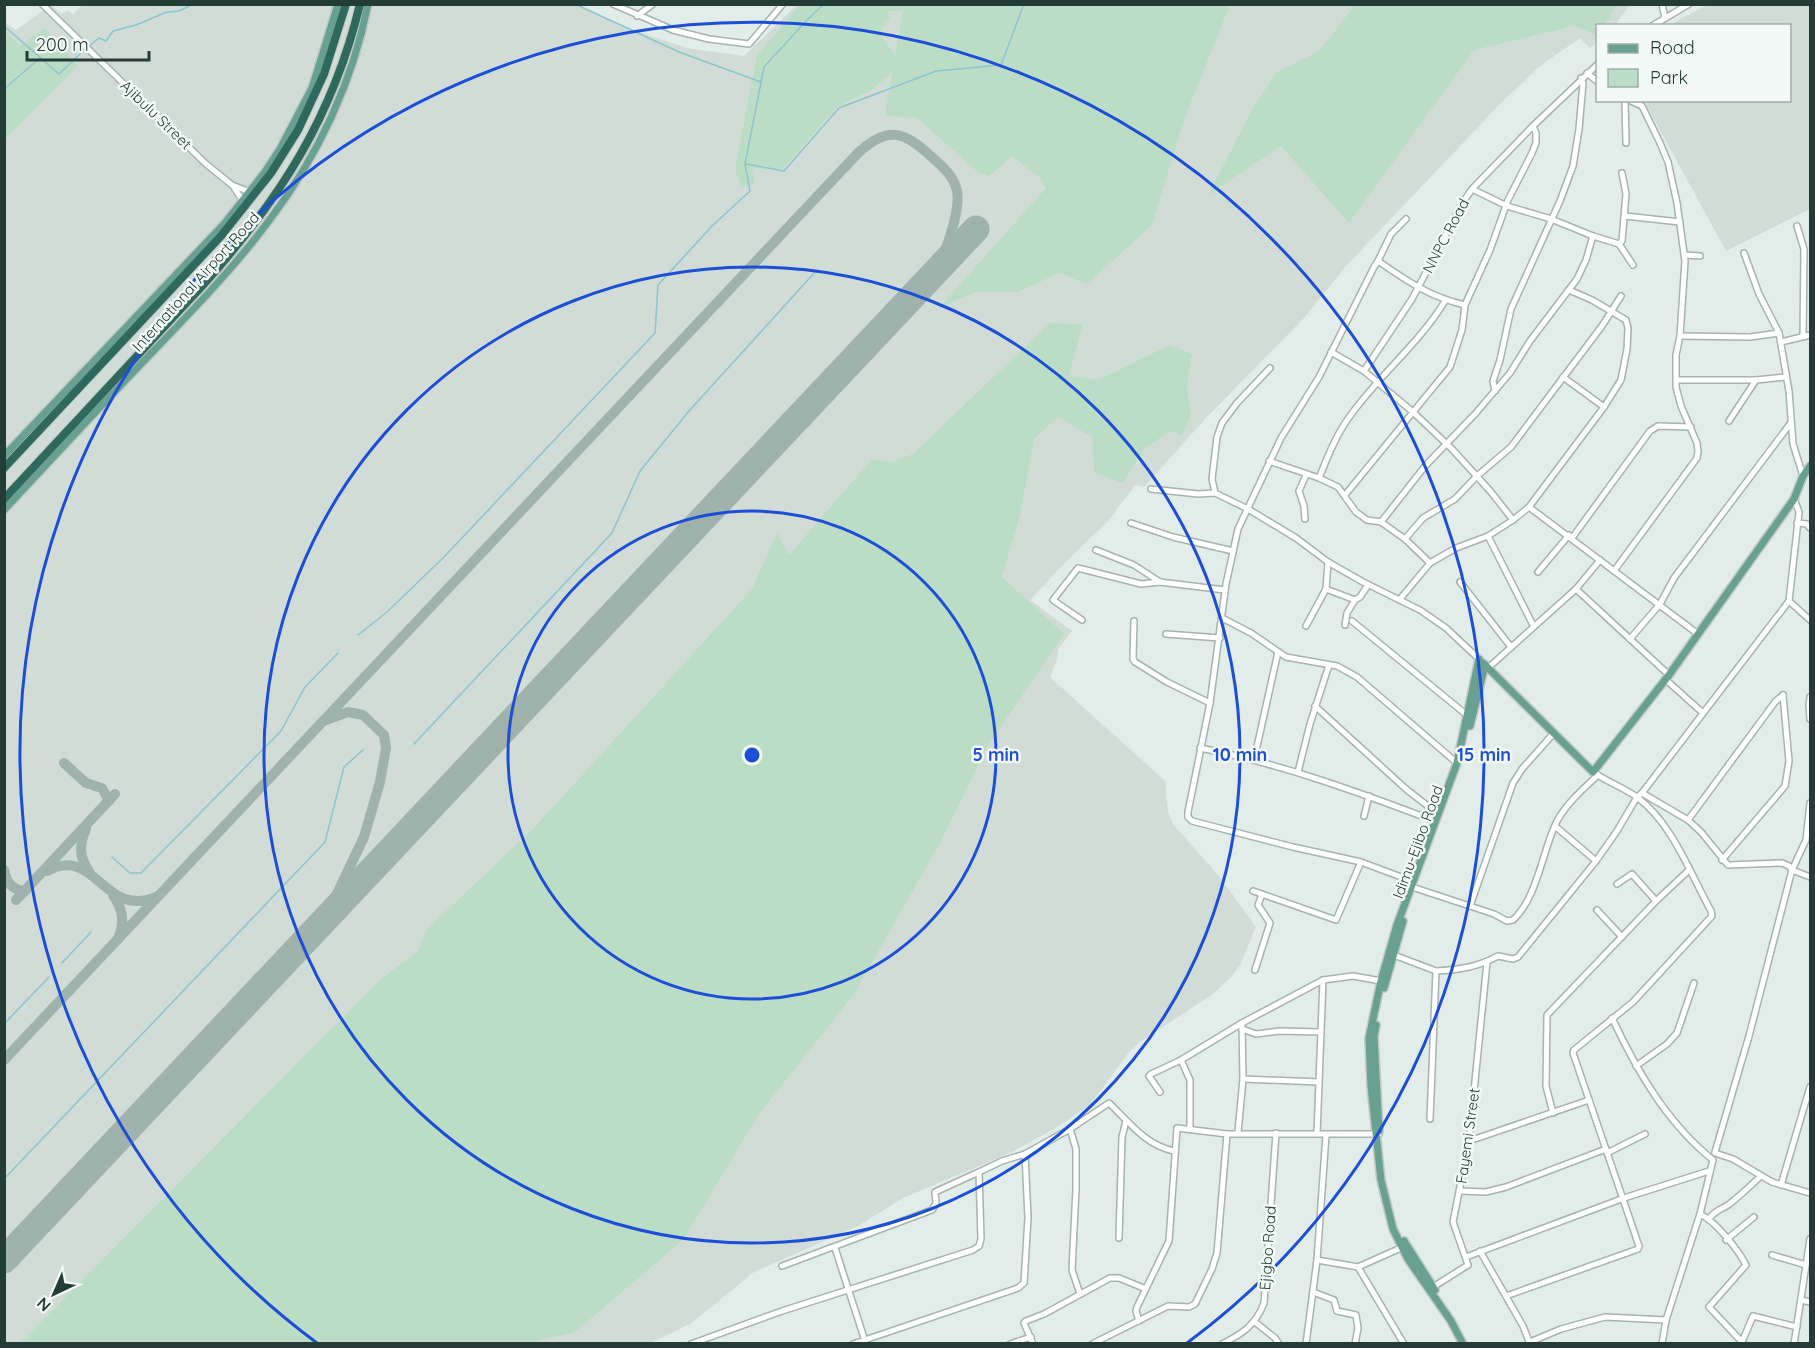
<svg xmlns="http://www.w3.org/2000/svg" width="1815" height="1348" viewBox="0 0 1815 1348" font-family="Quicksand,sans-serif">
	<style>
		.built { fill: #d1dcd7 }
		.green { fill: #bcddc5 }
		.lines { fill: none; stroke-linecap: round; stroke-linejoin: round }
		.stream { stroke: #8cc5cf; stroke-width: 1.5 }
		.taxiway { stroke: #a0b2ac; stroke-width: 10 }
		.runway { stroke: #a0b2ac; stroke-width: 27 }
		.minor-casing { stroke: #a5b4af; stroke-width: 8 }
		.major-casing { stroke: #c1c9c7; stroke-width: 10 }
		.highway-casing { stroke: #c1c9c7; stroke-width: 10 }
		.minor { stroke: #fff; stroke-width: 5 }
		.major { stroke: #68a092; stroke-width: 7 }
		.highway { stroke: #2f685d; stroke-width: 8 }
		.ring { fill: none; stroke: #1d4ed8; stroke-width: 3 }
		.labels { text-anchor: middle; stroke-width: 5; stroke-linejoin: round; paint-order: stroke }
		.street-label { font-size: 15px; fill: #233d36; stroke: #f3f9f6 }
		.centre { fill: #1d4ed8; stroke: #f3f9f6; stroke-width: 3 }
		.ring-label { font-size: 18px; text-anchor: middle; font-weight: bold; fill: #1d4ed8; stroke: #f3f9f6; stroke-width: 5; stroke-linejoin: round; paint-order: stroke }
	</style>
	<rect width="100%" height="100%" fill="#e2ece8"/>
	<g class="built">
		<polygon points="84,4 574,4 639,32 687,48 744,56 797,5 1630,5 1615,25 1598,26 1597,42 1590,48 1580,38 1540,66 1500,104 1346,266 1303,319 1207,417 1144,487 1135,485 1109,520 1062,566 1030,600 1072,631 1058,649 1057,660 1050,677 1165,781 1168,812 1173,824 1219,876 1256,927 1240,965 1232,976 1213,994 1140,1042 1129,1052 1090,1105 1054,1129 1012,1152 903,1198 858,1226 754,1272 693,1322 670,1334 647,1344 5,1343 4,22 16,30 51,5 61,14 68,10 73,14"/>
		<polygon points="1707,5 1810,5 1810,209 1726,251 1644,101 1790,100 1790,26 1669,25"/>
	</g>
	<g class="green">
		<polygon points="801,4 903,5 902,11 887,11 890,19 881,28 883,38 895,56 904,5 1230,5 1184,120 1152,225 1087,284 1059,273 1018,292 975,292 938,309 1046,188 1040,178 1012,156 989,176 979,173 917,118 885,116 892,73 871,90 837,107 783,169 752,168 754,184 741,188 735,169 757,55"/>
		<polygon points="1355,5 1355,4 1616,5 1608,20 1603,25 1598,26 1597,30 1594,34 1574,26 1474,50 1349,223 1281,146 1208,195 1254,106 1277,72 1319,51"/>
		<polygon points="45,28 78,66 5,139 5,31 20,46"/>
		<polygon points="1050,323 1083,324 1069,376 1098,380 1170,345 1192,354 1187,386 1191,416 1182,435 1170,431 1144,449 1123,483 1095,473 1092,437 1058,417 1034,439 1020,515 1002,577 1064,634 987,747 940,843 854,994 759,1114 684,1239 575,1332 530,1343 20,1343 381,979 418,951 427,929 533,829 752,589 777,533 789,555 872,459 891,462 913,454"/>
	</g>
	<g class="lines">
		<g class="stream">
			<polyline points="575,4 679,52 761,82"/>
			<polyline points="4,26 59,74 84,50"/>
			<polyline points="88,47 99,38 106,41 113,31 136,25 167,12 179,11 193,4"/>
			<polyline points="4,89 40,58"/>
			<polyline points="746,164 784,171 839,108 936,71 1001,65 1024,4"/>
			<polyline points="358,635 387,612 444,557 655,333 658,285 712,226 750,191 745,164 764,67 808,19 824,4"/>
			<polyline points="414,744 612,533 640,471 689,411 816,271"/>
			<polyline points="112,857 130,873 141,873 281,731 305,687 338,653"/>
			<polyline points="62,963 91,932"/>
			<polyline points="4,1024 49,977"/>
			<polyline points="4,1179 325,842 344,767 363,750"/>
		</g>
		<g class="taxiway">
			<polyline points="64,763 86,783 102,788 109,801"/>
			<path d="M86 829C79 844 79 858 89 871"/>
			<path d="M4 870C7 883 12 890 25 891"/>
			<path d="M47 871C97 844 103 921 158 896"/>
			<path d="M113 895C123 909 125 922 118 939"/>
			<polyline points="16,900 115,794"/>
			<polyline points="323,923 364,837 380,782 386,748 384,735 363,715 348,712 326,720"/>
			<path d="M4 1060 858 153C889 124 904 132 933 158 943 167 954 176 957 191 961 210 945 253 937 272"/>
		</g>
		<polyline class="runway" points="4,1260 976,229"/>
		<defs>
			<g id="minor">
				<polyline points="42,4 206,164 232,185 250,192"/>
				<polyline points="613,4 673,30 709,39 749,44 783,4"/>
				<polyline points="1662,4 1665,18"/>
				<polyline points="637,16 653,4"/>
				<polyline points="1652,26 1689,4"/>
				<polyline points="1587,73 1598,82"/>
				<polyline points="1625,100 1626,143"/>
				<polyline points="233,186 243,201"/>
				<polyline points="1625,216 1680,222"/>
				<polyline points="1797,226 1804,249 1803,337"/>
				<polyline points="1593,236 1619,244 1622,241 1626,194 1622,173"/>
				<polyline points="1619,244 1633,265"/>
				<polyline points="1744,253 1759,294 1779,333 1789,391 1793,444 1803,476"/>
				<polyline points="1685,255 1700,256"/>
				<polyline points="1378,261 1391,234 1406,219"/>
				<polyline points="1680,336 1750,337 1779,333"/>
				<polyline points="1781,342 1810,335"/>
				<polyline points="1331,352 1364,371 1413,412 1452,449 1491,492 1513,520"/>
				<polyline points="1364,371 1412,299 1462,204 1472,189 1533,126 1598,64"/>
				<polyline points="1563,377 1604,407"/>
				<polyline points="1676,380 1756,380 1786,377"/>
				<polyline points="1495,391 1493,381 1500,360 1511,309 1560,201 1573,166 1579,129 1583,83 1581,78"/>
				<polyline points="1729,421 1756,380"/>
				<path d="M1269 461 1319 478C1328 456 1336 435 1350 416 1379 375 1419 344 1445 301"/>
				<polyline points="1319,478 1338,487 1356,512 1367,520 1381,522 1405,539"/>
				<polyline points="1151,489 1198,494 1215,493 1248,509 1296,538 1328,562 1363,582 1420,610 1446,628 1479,659"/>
				<polyline points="1215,493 1212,479 1217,437 1222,423 1237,403 1270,368"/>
				<polyline points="1345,495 1450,367 1462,330 1465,305 1490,250 1508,200 1532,153 1536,143 1536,133 1533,126"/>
				<polyline points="1794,499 1799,512 1789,601 1810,620"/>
				<polyline points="1529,507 1604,407 1621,380 1627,349 1628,328 1626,320 1592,300 1569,290"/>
				<polyline points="1305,519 1304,506 1299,491 1306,475"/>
				<polyline points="1381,522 1426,465 1475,414 1510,373 1530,341 1577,279 1586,260 1593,236 1551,219 1507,206 1472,189"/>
				<polyline points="1131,523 1173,537 1233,551"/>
				<polyline points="1797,523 1807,524 1810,528"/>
				<polyline points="1488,536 1533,625"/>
				<polyline points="1572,538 1650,431 1658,426 1691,427"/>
				<polyline points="1096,550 1134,565 1160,582"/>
				<polyline points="1430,563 1405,539 1423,518 1455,499 1477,476 1511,447 1602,326 1621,296"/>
				<polyline points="1614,571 1697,458 1698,451 1697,443 1681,406 1676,387 1676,355 1680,336 1685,261 1677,203 1668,162 1660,143 1642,106 1629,100"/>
				<polyline points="1538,572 1569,535"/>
				<polyline points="1460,582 1511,647"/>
				<polyline points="1326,589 1355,600 1360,597 1368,585"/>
				<polyline points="1576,589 1669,675"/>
				<polyline points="1400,599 1430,563 1456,548 1488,536 1513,520 1529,507 1698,634"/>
				<polyline points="1222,618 1251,633 1286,657 1337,666 1357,677 1457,763"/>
				<polyline points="1082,620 1053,600 1078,568 1141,584 1160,582 1225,590"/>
				<polyline points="1134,621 1133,659 1135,662 1167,682 1210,703"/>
				<polyline points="1352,621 1468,716"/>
				<polyline points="1345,625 1347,613 1355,600"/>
				<polyline points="1306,626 1326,589 1328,562"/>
				<polyline points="1166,634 1220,638"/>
				<polyline points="1630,639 1660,604 1674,578 1790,424"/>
				<polyline points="1488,668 1576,589 1600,560"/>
				<polyline points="1665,679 1703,713"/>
				<polyline points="1810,697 1809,705 1810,719"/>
				<polyline points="1315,706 1406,789 1438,814"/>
				<path d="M1200 748C1282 764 1358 792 1435 821"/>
				<polyline points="1254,760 1278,652"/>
				<polyline points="1298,772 1310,724 1329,665"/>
				<polyline points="1642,793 1789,601"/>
				<polyline points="1364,816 1369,796"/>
				<polyline points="1688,820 1775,702 1783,695"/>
				<polyline points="1555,826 1596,861"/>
				<polyline points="1722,860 1785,786 1789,761 1783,695"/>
				<path d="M1412 881 1361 862 1293 847 1192 821 1188 817V812L1210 703 1226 584 1238 529 1281 438 1319 377 1374 267 1378 261C1407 281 1430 297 1465 305"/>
				<polyline points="1617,884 1632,874 1656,901"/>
				<path d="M1415 888 1494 914 1507 921 1513 920C1538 897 1542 851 1557 821 1567 803 1583 789 1598 775"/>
				<polyline points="1253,891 1336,920 1361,862"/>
				<polyline points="1470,906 1513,783 1522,769 1553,734"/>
				<polyline points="1597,910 1622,937"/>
				<polyline points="1394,955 1436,971"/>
				<polyline points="1255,970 1270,923 1258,905 1262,894"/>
				<path d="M1612 1018C1637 1071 1667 1123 1713 1160L1700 1214 1666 1320 1662 1344"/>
				<polyline points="1242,1029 1256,1034 1279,1031 1321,1032"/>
				<polyline points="1181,1060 1190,1080 1190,1129"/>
				<polyline points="1636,1066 1667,1044 1677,1033 1694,983"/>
				<polyline points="1243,1079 1319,1082"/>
				<polyline points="1160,1092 1149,1076 1151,1074 1181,1060 1242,1023 1323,980 1353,976 1381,981"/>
				<polyline points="1553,1113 1546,1086 1547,1015 1656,901 1689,870"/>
				<path d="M1430 1119 1436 971C1458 970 1478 967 1498 956L1513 959 1518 957 1596 861 1617 831 1637 797 1642 793 1688 820 1701 832 1728 865 1782 863 1789 866 1792 870 1810 877"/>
				<path d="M1070 1129 1109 1103C1129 1122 1145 1145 1174 1151"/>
				<polyline points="1238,1132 1243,1079 1242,1023"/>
				<polyline points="1317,1134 1323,980"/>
				<polyline points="1469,1141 1589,1100"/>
				<polyline points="1715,1152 1749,1036 1792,870 1806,840 1810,803"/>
				<polyline points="1607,1153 1645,1134"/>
				<polyline points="1715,1153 1733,1159 1772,1182 1810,1193"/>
				<polyline points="1781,1185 1810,1087"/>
				<polyline points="1460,1191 1486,1192 1506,1187 1606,1149"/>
				<path d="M1700 1214C1715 1221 1738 1249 1746 1265L1709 1307 1742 1342"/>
				<path d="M1709 1219C1714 1211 1720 1210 1728 1205 1740 1196 1750 1186 1761 1176"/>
				<polyline points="1119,1238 1122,1137 1126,1121"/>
				<polyline points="1726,1240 1754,1217"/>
				<polyline points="835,1248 866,1344"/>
				<polyline points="1480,1251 1523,1326 1530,1344"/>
				<polyline points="1772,1255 1806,1265"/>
				<polyline points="1466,1257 1624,1198 1709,1171"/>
				<polyline points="1317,1260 1358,1267 1403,1247"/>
				<polyline points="782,1266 932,1210 936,1203 935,1192 979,1172"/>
				<polyline points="1358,1267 1404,1344"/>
				<polyline points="1433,1287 1468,1265 1453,1222 1469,1141 1487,962"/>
				<polyline points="1313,1292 1334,1300 1337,1311 1356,1315 1358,1328 1355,1344"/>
				<path d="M1506 1296 1638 1249 1639 1246 1573 1053 1574 1050 1633 1002 1712 916 1711 911C1691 875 1672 823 1638 798 1625 788 1607 782 1593 772"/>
				<polyline points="1801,1300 1810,1302"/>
				<polyline points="1139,1321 1136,1311 1137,1307 1169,1241 1177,1128 1227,1134 1379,1134"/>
				<polyline points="1255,1322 1275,1338 1279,1344"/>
				<polyline points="1530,1342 1561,1329 1605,1317 1666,1320"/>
				<polyline points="691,1344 782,1311 973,1250 979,1246 981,1239 979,1172 1002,1161 1025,1154 1070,1129 1076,1149 1076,1189 1072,1270 1080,1294"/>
				<polyline points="853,1344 1018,1288 1024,1283 1028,1218 1025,1154"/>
				<polyline points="1010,1344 1031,1337"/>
				<polyline points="1033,1344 1024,1323 1026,1321 1044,1314 1110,1278 1119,1278 1146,1289"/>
				<polyline points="1092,1344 1168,1306 1189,1307 1195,1304 1212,1269 1217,1253 1227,1134"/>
				<path d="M1222 1344C1242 1334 1256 1325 1264 1303L1276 1133"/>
				<polyline points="1306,1344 1317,1260 1326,1135"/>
				<polyline points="1744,1344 1742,1342 1753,1316 1797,1327"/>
				<polyline points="1794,1344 1810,1239"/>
			</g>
			<g id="major">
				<polyline points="4,456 225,223 265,172 280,149 312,88 338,4"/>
				<path d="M4 510C49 462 93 414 138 367 184 319 232 271 271 218 318 156 353 81 368 4"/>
				<polyline points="1483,663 1593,772 1669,675 1794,499 1803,476 1810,466"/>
				<polyline points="1470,726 1485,665"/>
				<polyline points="1384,988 1403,921"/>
				<polyline points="1376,1025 1374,1037 1379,1131"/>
				<polyline points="1404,1241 1435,1290"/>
				<polyline points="1463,1344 1451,1321 1408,1259 1393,1229 1381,1180 1371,1086 1369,1038 1381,981 1397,925 1457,763 1479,659"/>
			</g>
			<g id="highway">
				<polyline points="4,468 221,236 271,173 298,130 324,74 346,4"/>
				<path d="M4 499 204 284C280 199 333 117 360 4"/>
			</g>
		</defs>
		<use href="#minor" class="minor-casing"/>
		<use href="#major" class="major-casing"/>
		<use href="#highway" class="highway-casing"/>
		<use href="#minor" class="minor"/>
		<use href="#major" class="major"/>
		<use href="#highway" class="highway"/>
	</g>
	<g class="ring">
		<circle cx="752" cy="755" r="244"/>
		<circle cx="752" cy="755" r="488"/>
		<path d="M317 1343A732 732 0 1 1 1187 1343"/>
	</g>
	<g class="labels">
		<g class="street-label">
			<text transform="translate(156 115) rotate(44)" y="5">Ajibulu Street</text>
			<text transform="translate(1446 236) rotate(-62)" y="5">NNPC Road</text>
			<text transform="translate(196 282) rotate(-48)" y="5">International Airport Road</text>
			<text transform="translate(1418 842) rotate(-70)" y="5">Idimu-Ejibo Road</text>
			<text transform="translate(1468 1136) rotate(-82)" y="5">Fayemi Street</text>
			<text transform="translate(1268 1248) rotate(-86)" y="5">Ejigbo Road</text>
		</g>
	</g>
	<circle cx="752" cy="755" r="9" class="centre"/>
	<g class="ring-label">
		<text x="996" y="761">5 min</text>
		<text x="1240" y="761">10 min</text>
		<text x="1484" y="761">15 min</text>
	</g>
	<rect width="1815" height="1348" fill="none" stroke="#233d36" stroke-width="12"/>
	<rect x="1596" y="24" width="195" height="78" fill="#f3f9f6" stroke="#a0aea9" stroke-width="1.5"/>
	<rect x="1608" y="44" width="30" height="9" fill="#68a092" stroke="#a0aea9" stroke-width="1.5"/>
	<text x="1650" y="54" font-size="18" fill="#233d36">Road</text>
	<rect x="1608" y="69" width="30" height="18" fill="#bcddc5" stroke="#a0aea9" stroke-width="1.5"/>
	<text x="1650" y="84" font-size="18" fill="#233d36">Park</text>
	<g transform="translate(54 1294) rotate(224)" stroke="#f3f9f6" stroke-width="4.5" paint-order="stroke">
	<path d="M0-4.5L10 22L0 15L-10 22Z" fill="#233d36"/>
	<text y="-9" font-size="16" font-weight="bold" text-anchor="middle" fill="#233d36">N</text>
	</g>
	<path d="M27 51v9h122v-9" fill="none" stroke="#233d36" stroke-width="3"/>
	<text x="36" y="51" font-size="18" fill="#233d36" stroke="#f3f9f6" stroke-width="4.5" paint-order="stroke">200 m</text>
</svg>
